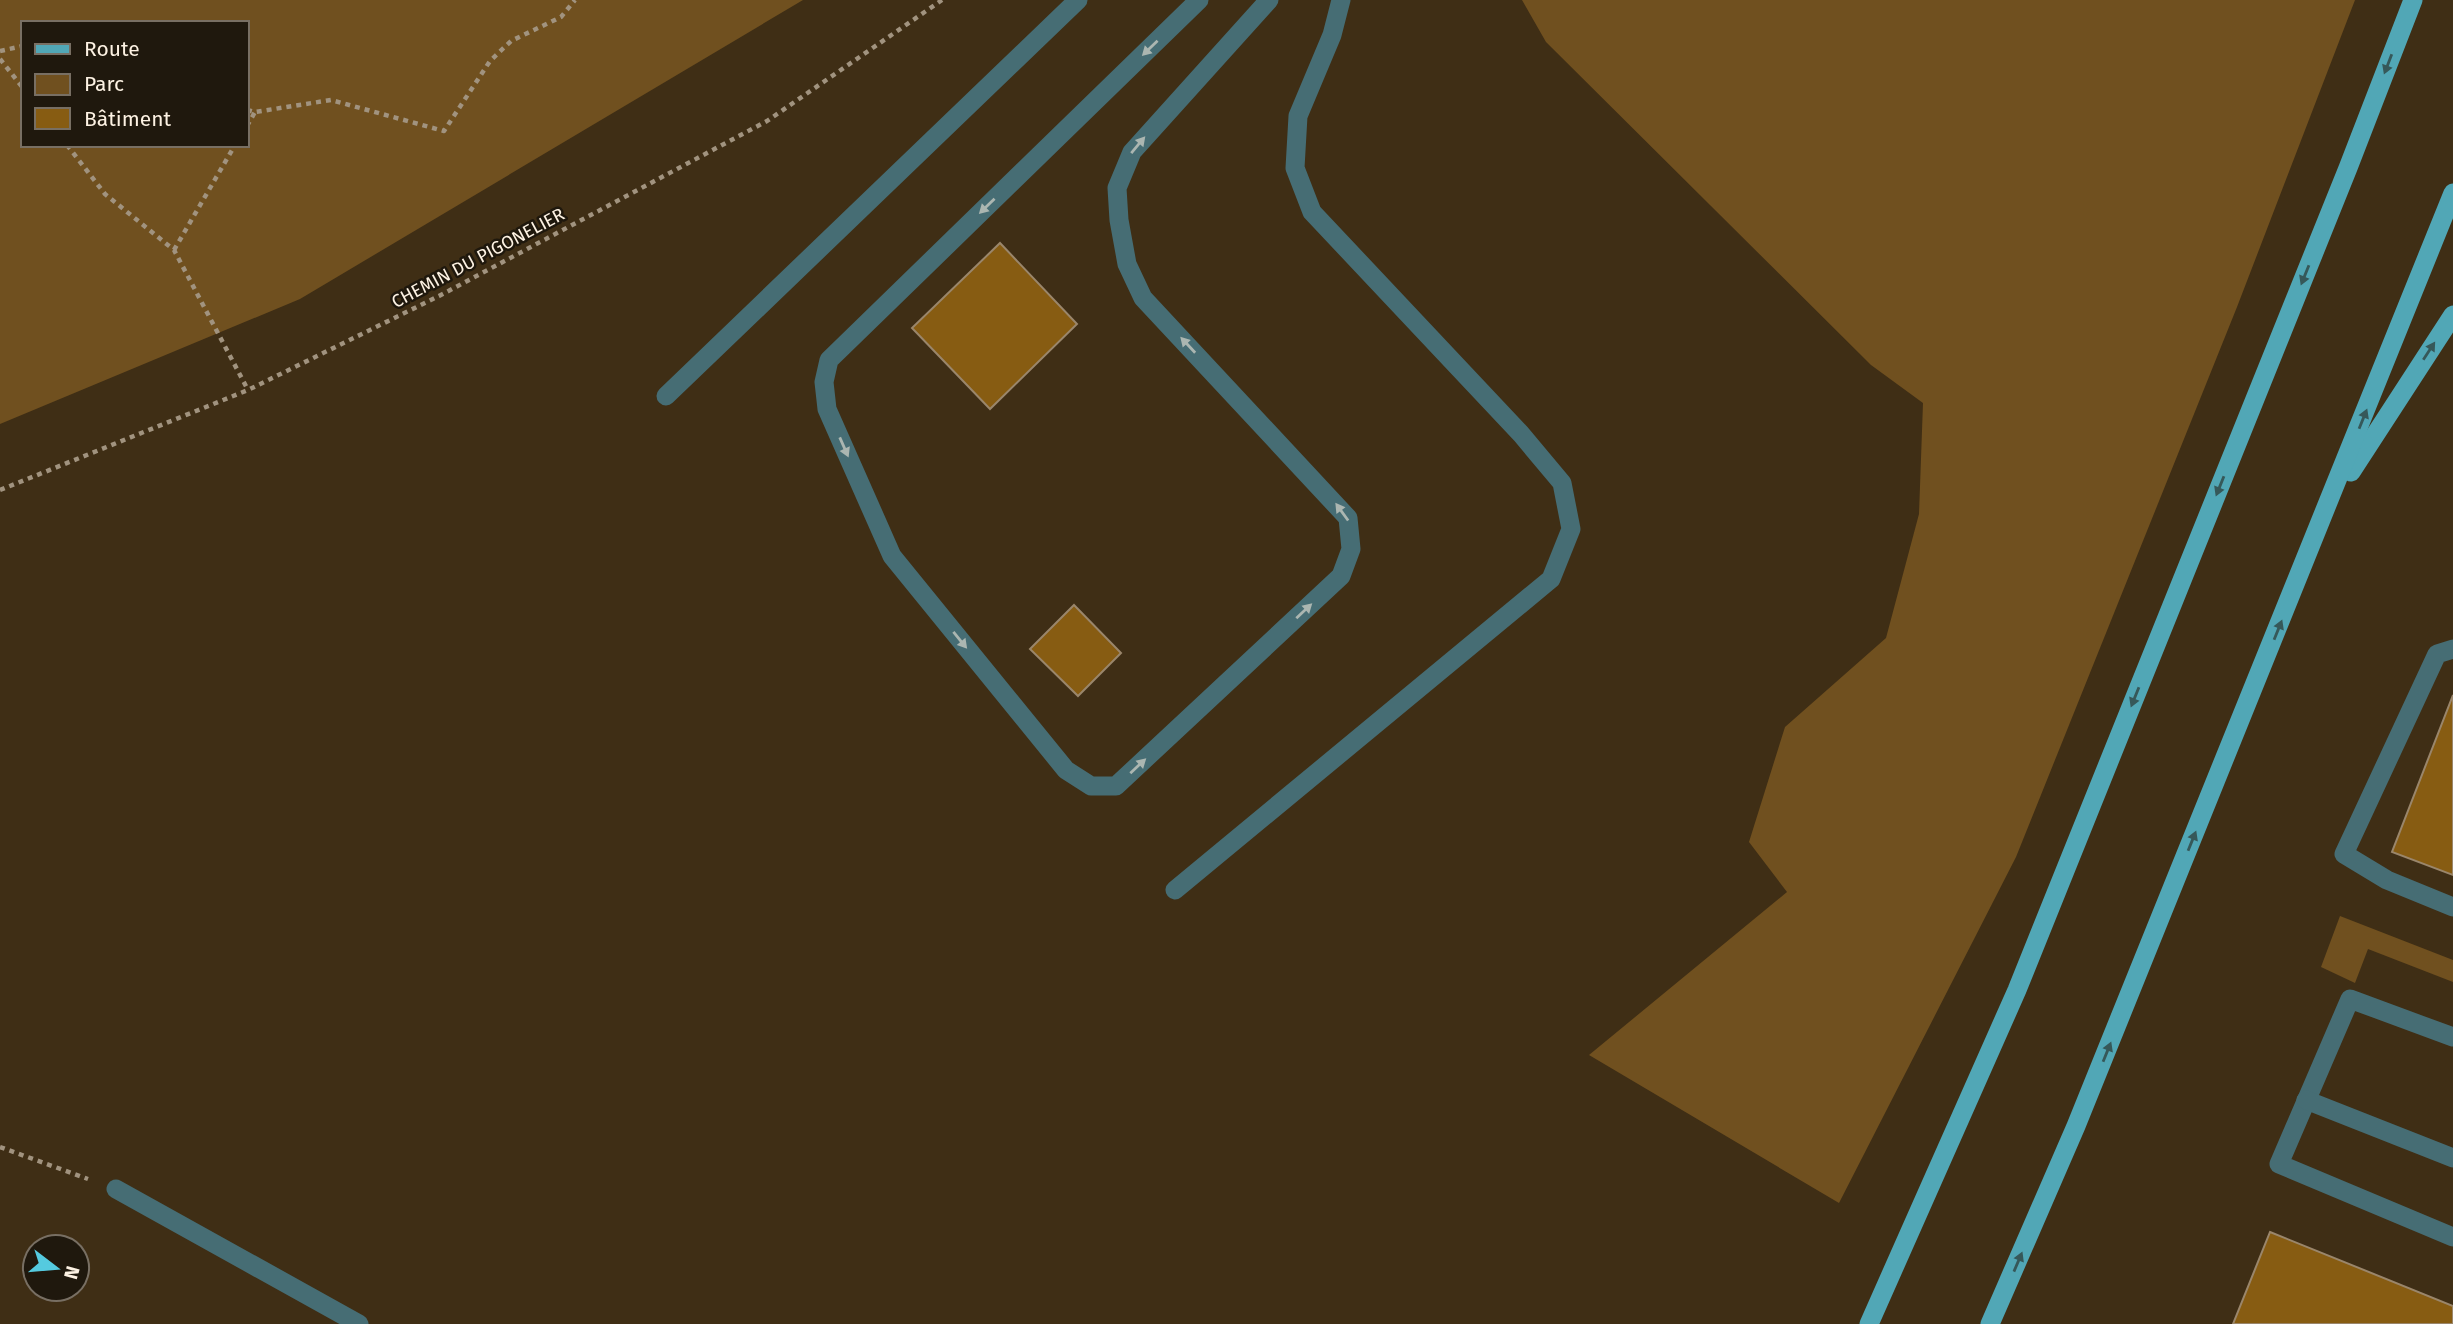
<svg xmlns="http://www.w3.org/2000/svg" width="2453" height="1324" viewBox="0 0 2453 1324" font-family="'Fira Sans',sans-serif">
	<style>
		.green { fill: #70501f; fill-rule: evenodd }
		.building { fill: #875c12; stroke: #9a866b; stroke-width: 2 }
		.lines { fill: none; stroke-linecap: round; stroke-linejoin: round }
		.path { stroke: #a1937f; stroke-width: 4.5; stroke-dasharray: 5 5; stroke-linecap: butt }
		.service { stroke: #466d74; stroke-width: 19 }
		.minor { stroke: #466d74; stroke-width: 19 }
		.primary { stroke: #51a7b6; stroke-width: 19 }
		.oneway { fill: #abb6b1 }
		.oneway2 { fill: #365859 }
		.labels { text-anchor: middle; stroke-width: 5; stroke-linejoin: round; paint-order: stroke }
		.street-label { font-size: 18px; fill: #fdf2e3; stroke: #1f180d }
	</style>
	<rect width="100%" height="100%" fill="#3f2e15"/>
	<g class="green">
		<path d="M0 0H803L300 299 0 424ZM23 23H247V145H23Z"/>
		<polygon points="1522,0 2355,0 2237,307 2016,857 1839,1203 1589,1055 1787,892 1749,842 1785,727 1886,638 1919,514 1923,403 1871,365 1546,42"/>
		<polygon points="2340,916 2453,960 2453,982 2368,949 2355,983 2321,967"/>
	</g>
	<g class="building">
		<polygon points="1000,243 1077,324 990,409 912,328"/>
		<polygon points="1074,605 1121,653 1078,696 1030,649"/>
		<polygon points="2453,695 2453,875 2392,852"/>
		<polygon points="2270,1232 2453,1306 2453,1324 2233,1324"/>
	</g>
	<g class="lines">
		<g class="path">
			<polyline points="0,51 23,46"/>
			<polyline points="0,59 23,88"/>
			<polyline points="247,110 255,112 331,100 444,131 490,61 511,41 561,17 575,0"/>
			<polyline points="247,126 255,112"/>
			<polyline points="67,145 105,194 174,250 248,390"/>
			<polyline points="174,250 235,145"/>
			<polyline points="0,490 248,390 439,296 767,121 942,0"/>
			<polyline points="0,1147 88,1179"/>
		</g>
		<g class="service">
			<polyline points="1199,0 829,360 824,382 827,409 892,556 1066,770 1091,786 1116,786 1341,576 1351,549 1348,518 1143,298 1127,264 1119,220 1117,188 1132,152 1269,0"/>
			<polyline points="666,396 1078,0"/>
			<polyline points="2453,649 2437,654 2344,854 2387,880 2453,907"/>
			<polyline points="1175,890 1551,579 1571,529 1562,483 1521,434 1312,212 1295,168 1298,116 1332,35 1341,0"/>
			<polyline points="2453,1037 2350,999 2279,1164 2453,1237"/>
			<polyline points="2306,1100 2453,1158"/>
		</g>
		<polyline class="minor" points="116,1189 359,1324"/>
		<g class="primary">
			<polyline points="2351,472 2453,315"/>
			<polyline points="1869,1324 2017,990 2348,168 2413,0"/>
			<polyline points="1990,1324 2076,1126 2453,193"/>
		</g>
	</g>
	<defs><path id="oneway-solid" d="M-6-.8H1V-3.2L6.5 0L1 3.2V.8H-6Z" transform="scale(1.75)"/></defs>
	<g class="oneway">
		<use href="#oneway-solid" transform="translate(1150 48) rotate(136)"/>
		<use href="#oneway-solid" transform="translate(1138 145) rotate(-50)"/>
		<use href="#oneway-solid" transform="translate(987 206) rotate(136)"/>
		<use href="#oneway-solid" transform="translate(1188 345) rotate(-133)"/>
		<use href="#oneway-solid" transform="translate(844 447) rotate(66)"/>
		<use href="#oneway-solid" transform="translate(1342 512) rotate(-126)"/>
		<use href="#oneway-solid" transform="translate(1304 611) rotate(-43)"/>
		<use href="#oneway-solid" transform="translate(960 640) rotate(51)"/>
		<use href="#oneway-solid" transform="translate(1138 766) rotate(-43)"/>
	</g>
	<g class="oneway2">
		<use href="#oneway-solid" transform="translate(2388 64) rotate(111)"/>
		<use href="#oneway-solid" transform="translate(2305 275) rotate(112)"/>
		<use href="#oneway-solid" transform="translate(2429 351) rotate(-57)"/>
		<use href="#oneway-solid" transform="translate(2363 419) rotate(-68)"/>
		<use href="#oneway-solid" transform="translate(2220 486) rotate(112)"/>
		<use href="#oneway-solid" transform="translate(2278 630) rotate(-68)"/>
		<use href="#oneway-solid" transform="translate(2135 697) rotate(112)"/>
		<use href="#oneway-solid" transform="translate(2192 841) rotate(-68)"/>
		<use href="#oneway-solid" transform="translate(2107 1052) rotate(-68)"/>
		<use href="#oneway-solid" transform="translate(2018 1262) rotate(-67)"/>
	</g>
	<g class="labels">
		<g class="street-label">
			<text transform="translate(478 258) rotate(-28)" y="6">CHEMIN DU PIGONELIER</text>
		</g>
	</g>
	<rect x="21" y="21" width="228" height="126" fill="#1f180d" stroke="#786f63" stroke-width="2"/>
	<rect x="35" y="44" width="35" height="10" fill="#51a7b6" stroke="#786f63" stroke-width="2"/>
	<text x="84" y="56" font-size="21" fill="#fdf2e3">Route</text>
	<rect x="35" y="74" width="35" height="21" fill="#70501f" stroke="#786f63" stroke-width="2"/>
	<text x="84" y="91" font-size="21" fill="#fdf2e3">Parc</text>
	<rect x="35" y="108" width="35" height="21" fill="#875c12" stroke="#786f63" stroke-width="2"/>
	<text x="84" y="126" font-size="21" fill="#fdf2e3">Bâtiment</text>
	<g transform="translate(56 1268) rotate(106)"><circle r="33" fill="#1f180d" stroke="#786f63" stroke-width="2"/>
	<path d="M0-5L12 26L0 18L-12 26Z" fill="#55cadf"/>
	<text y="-10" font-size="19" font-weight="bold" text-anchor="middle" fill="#fdf2e3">N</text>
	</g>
</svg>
